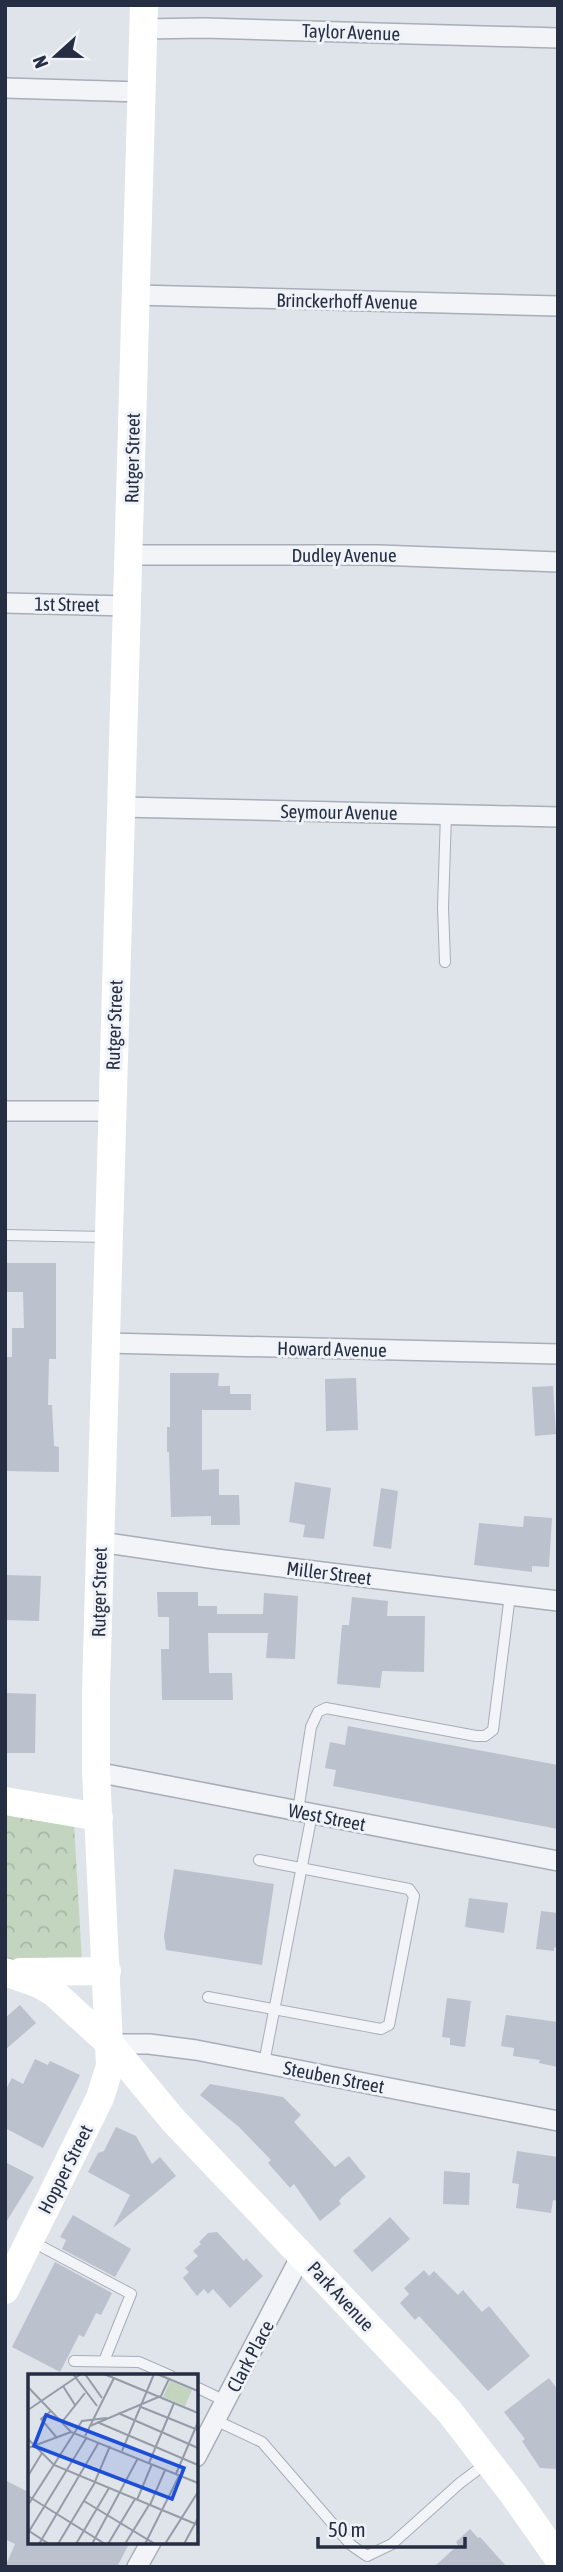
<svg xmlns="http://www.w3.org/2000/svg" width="563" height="2572" viewBox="0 0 563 2572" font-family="'Asap Condensed',sans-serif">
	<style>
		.forest { fill: url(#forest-crowns) }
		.building { fill: #bcc1ce }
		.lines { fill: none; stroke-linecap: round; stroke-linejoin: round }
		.lane-casing { stroke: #a8adb8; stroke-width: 12 }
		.street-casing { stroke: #a8adb8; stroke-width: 22 }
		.lane { stroke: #f2f4f8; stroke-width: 10 }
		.street { stroke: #f2f4f8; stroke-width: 19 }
		.secondary { stroke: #fff; stroke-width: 28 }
		.labels { text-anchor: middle; stroke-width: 6; stroke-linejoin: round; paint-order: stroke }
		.street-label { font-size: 19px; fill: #262e43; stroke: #eff2f7 }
		.inset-road { fill: none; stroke: #959ba7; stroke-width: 2 }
		.view { fill: #1d4ed8; fill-opacity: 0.15; stroke: #1d4ed8; stroke-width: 3.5 }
		.inset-edge { fill: none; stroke: #262e43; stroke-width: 3.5 }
	</style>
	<defs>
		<pattern id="forest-crowns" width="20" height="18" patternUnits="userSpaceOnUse" patternTransform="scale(1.75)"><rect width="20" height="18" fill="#c3d5bf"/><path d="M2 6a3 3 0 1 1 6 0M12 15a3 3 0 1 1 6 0" fill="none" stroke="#a7b7a5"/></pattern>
	</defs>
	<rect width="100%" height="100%" fill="#dfe3ea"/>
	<polygon class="forest" points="5,1814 74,1825 82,1962 5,1962"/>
	<g class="building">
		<polygon points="5,1263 56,1263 56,1359 49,1359 48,1405 52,1405 54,1446 59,1447 59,1472 5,1471 6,1357 12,1357 12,1328 24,1328 23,1292 5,1292"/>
		<polygon points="170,1373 219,1373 218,1386 230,1386 230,1394 251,1394 251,1410 202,1410 202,1470 219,1469 219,1495 239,1495 240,1525 211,1525 211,1516 171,1517 169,1452 167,1452 167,1427 170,1427"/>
		<polygon points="356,1378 358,1430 326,1431 325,1379"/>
		<polygon points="553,1386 556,1434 535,1436 532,1387"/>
		<polygon points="295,1482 331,1488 324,1539 303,1537 305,1525 289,1522"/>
		<polygon points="381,1488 398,1491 391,1549 373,1546"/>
		<polygon points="524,1516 552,1518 549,1567 532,1566 532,1572 474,1565 479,1523 523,1527"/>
		<polygon points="5,1575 41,1576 39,1621 5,1620"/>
		<polygon points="157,1592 198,1592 198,1606 217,1606 217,1614 263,1614 264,1593 298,1596 295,1659 266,1658 268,1633 208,1633 209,1673 232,1673 233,1700 162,1700 161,1649 169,1649 169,1617 158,1617"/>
		<polygon points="352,1597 388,1601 387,1616 425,1616 424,1672 382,1671 380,1688 337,1684 342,1625 349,1625"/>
		<polygon points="5,1693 36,1694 35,1753 5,1753"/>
		<polygon points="348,1726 558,1765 558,1829 333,1786 336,1770 325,1768 330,1742 345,1745"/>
		<polygon points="174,1869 274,1884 262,1965 166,1950 164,1936"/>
		<polygon points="469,1898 508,1903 504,1933 465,1927"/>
		<polygon points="541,1911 558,1913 558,1948 554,1947 554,1951 536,1949"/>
		<polygon points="447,1998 471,2001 465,2047 450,2045 450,2038 442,2037"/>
		<polygon points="20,2005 36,2023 5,2050 5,2018"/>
		<polygon points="506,2015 558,2022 558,2067 539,2063 540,2060 513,2056 514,2048 501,2046"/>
		<polygon points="35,2059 48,2065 50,2061 80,2075 43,2148 5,2128 5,2091 12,2078 23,2084"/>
		<polygon points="210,2084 283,2097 301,2115 294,2122 335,2167 349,2156 366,2177 342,2197 339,2201 341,2204 320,2221 294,2184 290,2188 268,2163 271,2160 239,2127 200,2095"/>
		<polygon points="116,2127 136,2136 152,2164 160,2157 176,2176 113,2228 130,2195 88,2172 98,2153 104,2151"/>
		<polygon points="517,2151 558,2157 558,2201 553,2200 551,2213 516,2208 519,2184 512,2183"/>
		<polygon points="5,2162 34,2177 5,2224"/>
		<polygon points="444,2171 470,2173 469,2205 443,2204"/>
		<polygon points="73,2215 131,2249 115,2277 62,2249 66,2240 60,2237"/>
		<polygon points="390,2217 410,2239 372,2272 353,2251"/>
		<polygon points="217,2232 244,2261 246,2258 263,2276 230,2308 213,2289 208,2294 204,2289 197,2296 183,2278 189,2272 185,2268 198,2256 193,2251 201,2244 199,2242 208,2233"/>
		<polygon points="55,2262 112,2293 101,2315 96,2313 84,2337 79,2335 60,2372 12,2347"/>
		<polygon points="424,2270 429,2276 434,2271 458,2295 463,2290 482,2312 489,2306 530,2356 488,2391 419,2316 415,2320 400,2303 409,2294 404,2288"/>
		<polygon points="549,2378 558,2390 558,2469 540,2468 522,2441 525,2439 504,2412"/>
		<polygon points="5,2480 30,2493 30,2542 130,2542 117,2567 5,2567 15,2544 5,2539"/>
		<polygon points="470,2529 478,2538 480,2537 507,2567 434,2567 458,2545 456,2542"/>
	</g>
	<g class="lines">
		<defs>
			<g id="lane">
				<polyline points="445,962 443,908 446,814"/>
				<polyline points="5,1235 106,1237"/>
				<polyline points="298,1811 311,1727 318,1712 326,1708 476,1736 485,1736 493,1730 510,1595"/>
				<polyline points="208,1997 381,2029 389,2025 414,1896 409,1889 259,1860"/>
				<polyline points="264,2063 312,1814"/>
				<polyline points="33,2242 131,2294 104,2361"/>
				<polyline points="74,2361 139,2362 171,2376"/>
				<polyline points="196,2387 225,2401"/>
				<polyline points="215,2420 262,2442 351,2545 367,2556 392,2544 460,2483 488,2462"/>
			</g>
			<g id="street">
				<polyline points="143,29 204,28 558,38"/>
				<polyline points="5,88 142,92"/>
				<polyline points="136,295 558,306"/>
				<polyline points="130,555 379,555 558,562"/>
				<polyline points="5,603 128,606"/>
				<polyline points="121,807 558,817"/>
				<polyline points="5,1111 112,1111"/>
				<polyline points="107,1343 558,1354"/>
				<polyline points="100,1542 216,1559 558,1601"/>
				<polyline points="96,1772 558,1861"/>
				<polyline points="110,2044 149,2044 196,2050 558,2121"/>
				<polyline points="196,2457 302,2254"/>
				<polyline points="137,2567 151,2542"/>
			</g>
		</defs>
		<use href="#lane" class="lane-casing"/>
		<use href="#street" class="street-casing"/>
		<use href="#lane" class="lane"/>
		<use href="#street" class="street"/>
		<g class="secondary">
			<polyline points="5,1801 99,1817"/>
			<polyline points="5,1972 39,1984 53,1992 110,2044 173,2120 449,2411 513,2494 558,2558"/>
			<polyline points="20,1972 107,1971"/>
			<polyline points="5,2290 100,2098 110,2066 96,1772 96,1690 144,5"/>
		</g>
	</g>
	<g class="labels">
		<g class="street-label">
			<text transform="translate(351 32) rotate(2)" y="7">Taylor Avenue</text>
			<text transform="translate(347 301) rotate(1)" y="7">Brinckerhoff Avenue</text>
			<text transform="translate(132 458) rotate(-89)" y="7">Rutger Street</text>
			<text x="344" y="562">Dudley Avenue</text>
			<text transform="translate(67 604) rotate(1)" y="7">1st Street</text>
			<text transform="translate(339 812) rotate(1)" y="7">Seymour Avenue</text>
			<text transform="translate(114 1025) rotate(-88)" y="7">Rutger Street</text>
			<text transform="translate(332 1349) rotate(1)" y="7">Howard Avenue</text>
			<text transform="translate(329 1573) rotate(7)" y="7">Miller Street</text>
			<text transform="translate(99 1592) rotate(-89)" y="7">Rutger Street</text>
			<text transform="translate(327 1817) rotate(11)" y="7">West Street</text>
			<text transform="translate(334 2077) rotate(11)" y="7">Steuben Street</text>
			<text transform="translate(65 2169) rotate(-63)" y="7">Hopper Street</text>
			<text transform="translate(341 2296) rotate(47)" y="7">Park Avenue</text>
			<text transform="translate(250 2356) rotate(-62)" y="7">Clark Place</text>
		</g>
	</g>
	<g transform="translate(28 2374)">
		<rect width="170" height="170" fill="#dfe3ea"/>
		<path d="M142 7 164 16 157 32 135 23Z" fill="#c3d5bf"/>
		<path class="inset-road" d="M45 0 69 32M57 0 74 24M76 0 170 39M129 0 170 17M35 12 47 31M0 13 43 58 170 109M113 33 170 56M0 36 53 0M23 37 13 45 29 64M90 39 170 74M34 48 57 19M69 48 170 91M62 52 133 22 141 5M57 62 86 4M0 65 26 91 170 151M0 74 43 58M94 77 126 0M121 89 146 29M148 100 170 48M0 102 14 79M0 122 77 170M109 126 124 90M56 127 127 170M0 131 54 47 79 44M122 131 137 96M1 157 21 170M0 159 59 63M11 170 71 68M30 170 66 110 82 72M48 170 81 114M64 170 110 84M80 170 107 125M97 170 121 131M117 170 151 102M137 170 170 118M156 170 170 144"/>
		<path class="view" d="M18 41 156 94 144 125 6 72Z"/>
		<rect width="170" height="170" class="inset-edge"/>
	</g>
	<rect width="563" height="2572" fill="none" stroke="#262e43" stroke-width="14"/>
	<g transform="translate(56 56) rotate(249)" stroke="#eff2f7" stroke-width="5" paint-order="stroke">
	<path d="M0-5L12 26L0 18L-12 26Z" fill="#262e43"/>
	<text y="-10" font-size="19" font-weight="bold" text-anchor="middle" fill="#262e43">N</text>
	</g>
	<path d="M318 2537v10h147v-10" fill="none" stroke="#262e43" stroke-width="3.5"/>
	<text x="328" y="2537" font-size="21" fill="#262e43" stroke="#eff2f7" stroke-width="5" paint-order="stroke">50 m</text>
</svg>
